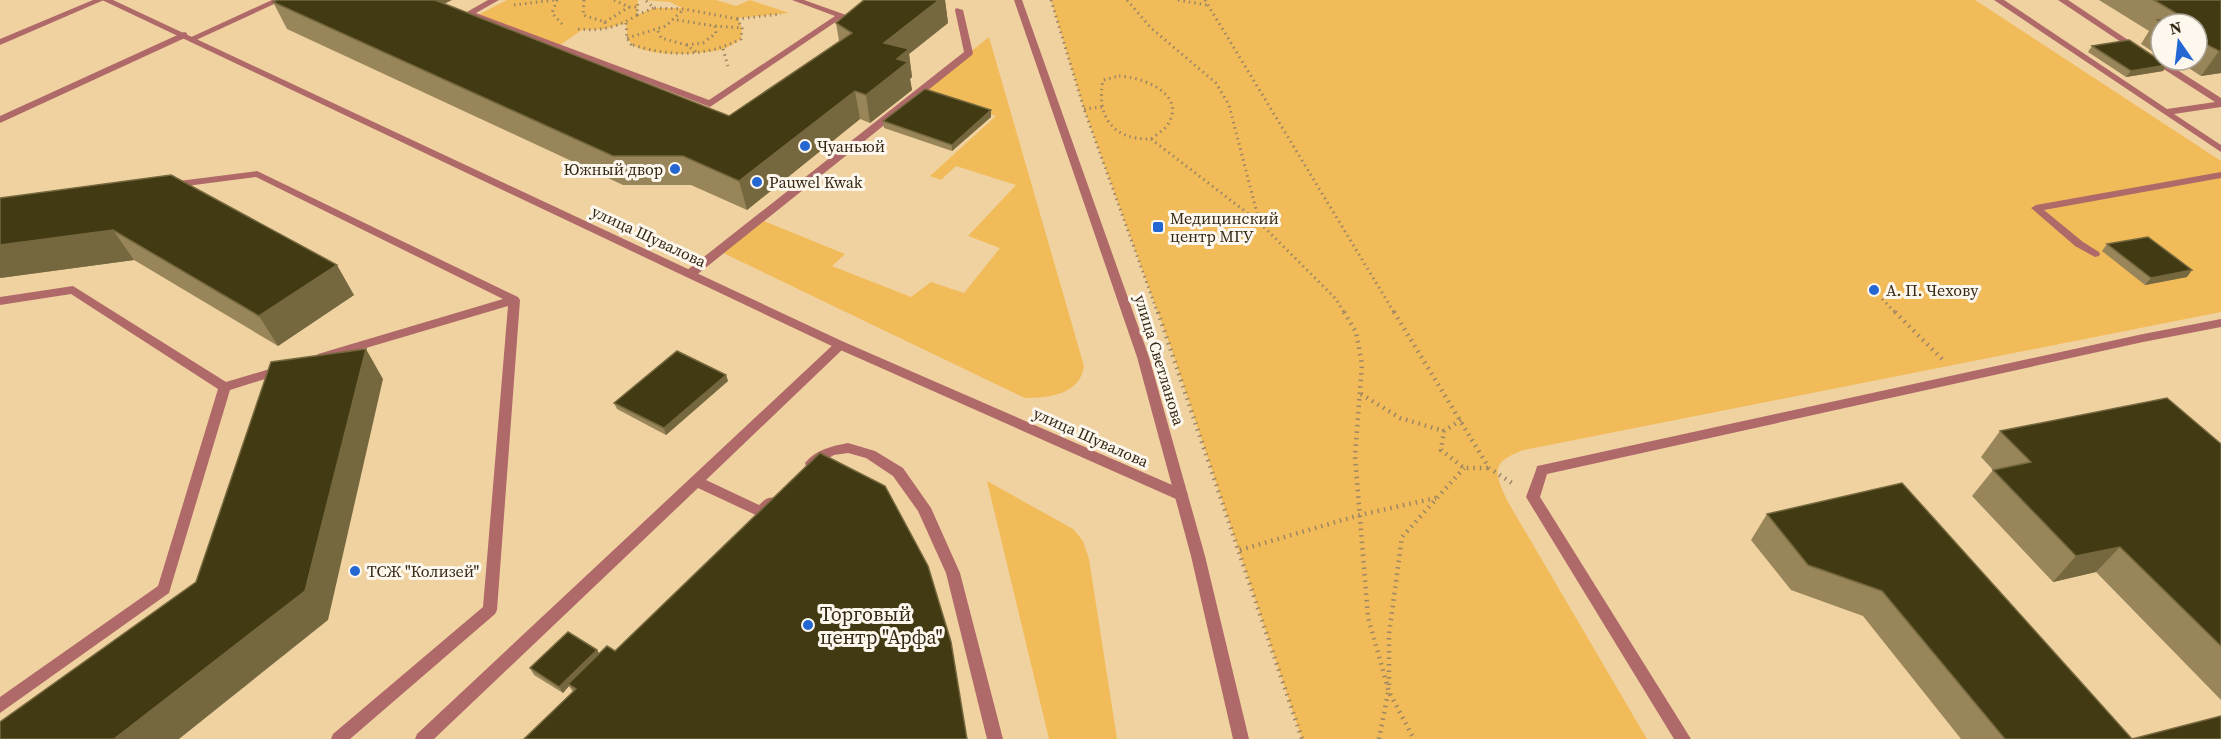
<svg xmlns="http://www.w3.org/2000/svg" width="2221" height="739" viewBox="0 0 2221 739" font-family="'Source Serif 4',serif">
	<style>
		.green { fill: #f1bb59 }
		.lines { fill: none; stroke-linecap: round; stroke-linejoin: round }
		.path-far1 { stroke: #9c8663; stroke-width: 3; stroke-dasharray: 1.5 4; stroke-linecap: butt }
		.path { stroke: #9c8663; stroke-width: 4.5; stroke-dasharray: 1.5 5; stroke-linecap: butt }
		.service { fill: #b06969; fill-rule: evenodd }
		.minor { fill: #b06969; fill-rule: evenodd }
		.tertiary { fill: #b06969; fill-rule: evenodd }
		.wall { fill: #98865a }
		.shaded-wall { fill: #76683e }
		.building { fill: #413a13; stroke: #76683e; stroke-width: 1.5 }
		.poi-dot { fill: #2467d3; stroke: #fdf7ed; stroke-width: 2 }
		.labels { text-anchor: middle; stroke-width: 6; stroke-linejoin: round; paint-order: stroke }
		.poi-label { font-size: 16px; fill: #352a16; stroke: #fdf7ed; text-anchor: start }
		.street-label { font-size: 16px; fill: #352a16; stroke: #fdf7ed }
		.near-poi-label { font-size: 20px; fill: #352a16; stroke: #fdf7ed; text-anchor: start }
	</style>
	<rect width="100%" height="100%" fill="#f0d2a1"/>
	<g class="green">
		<path d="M507 0H638L637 15 654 8H682L670 2 645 0H716L736 6 750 0 789 13 738 18 742 28 741 39C734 43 728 48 720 50 700 54 643 59 629 41 626 36 627 29 626 23L604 29 582 30 557 47 476 16Z"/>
		<path d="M1051 0H1975L2221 161V312L1524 450C1490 462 1494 472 1508 502L1647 739H1302L1172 351 1084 109Z"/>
		<path d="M989 37 1084 366C1080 395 1048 398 1025 398L719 251 759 219 845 254 832 266 911 297 931 282 964 293 1000 248 968 236 1016 185 956 166 941 180 930 176 996 116 922 91Z"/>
		<polygon points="987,481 1073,529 1083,541 1089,559 1117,739 1049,739"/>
	</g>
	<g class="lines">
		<g class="path-far1">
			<polyline points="557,0 552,13 562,24"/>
			<polyline points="584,0 583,15 605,22 604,28"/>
			<polyline points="614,0 629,7 638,7"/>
			<polyline points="1051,0 1084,109 1158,314"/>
			<polyline points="1127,0 1151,28 1216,83 1229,105 1259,221"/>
			<polyline points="1178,0 1207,5"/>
			<polyline points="1205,0 1395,314"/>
			<polyline points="514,5 554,0"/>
			<polyline points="637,15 654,8 645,0"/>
			<polyline points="737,19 781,14"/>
			<polyline points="677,20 715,26 716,33 703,43 686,45"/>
			<polyline points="605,22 629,7"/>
			<polyline points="626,23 627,38 632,46"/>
			<polyline points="715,26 742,28"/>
			<path d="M578 29C599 32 619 27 637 15L638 0"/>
			<polyline points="658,31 661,38 686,45 698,53"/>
			<polyline points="627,38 666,26 684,9"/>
			<path d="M633 45C671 57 705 57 741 39L742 28 737 19 684 9 654 8"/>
			<polyline points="723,49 728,66"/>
			<path d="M1119 76C1143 77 1190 95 1166 127 1162 131 1156 135 1151 139 1113 140 1096 117 1103 80Z"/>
			<polyline points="1084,109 1102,107"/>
			<polyline points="1151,139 1259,222 1336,299 1345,314"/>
			<polyline points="1882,299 1897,314"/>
		</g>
		<g class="path">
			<polyline points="1158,312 1302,739"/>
			<polyline points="1344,312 1356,332 1362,364 1355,456 1368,617 1389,692 1414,739"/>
			<polyline points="1394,312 1489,468 1512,483"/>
			<polyline points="1895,312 1942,359"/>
			<polyline points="1361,394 1400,418 1444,431"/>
			<polyline points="1461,420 1444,431 1441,450 1464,468 1489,468"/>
			<polyline points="1240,550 1360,515 1436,498"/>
			<polyline points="1389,685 1389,634 1402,537 1464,468"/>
			<polyline points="1379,739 1388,693"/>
		</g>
		<g class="service">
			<polygon points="93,0 104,0 0,45 0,39"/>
			<polygon points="272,0 283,0 194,41 187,39"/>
			<polygon points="488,0 499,0 476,13 709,100 835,16 792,0 804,0 846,15 710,107 465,13"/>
			<polygon points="1994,0 2004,0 2167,109 2215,102 2151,61 2151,57 2157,57 2221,98 2221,107 2174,114 2221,145 2221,152"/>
			<polygon points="2058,0 2068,0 2143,50 2139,53 2136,52"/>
			<polygon points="956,8 963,10 973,53 972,55 694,277 686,277 684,274 686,271 964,52 955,10"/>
			<polygon points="184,32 187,33 187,37 0,123 0,116"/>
			<polygon points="257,171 518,297 520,300 497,610 495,614 350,739 331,739 333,734 483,607 508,306 322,361 318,360 316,357 318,354 503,299 256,177 171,188 166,185 171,182"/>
			<polygon points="2221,172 2221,178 2044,210 2083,242 2099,252 2100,254 2099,256 2095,257 2075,246 2031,208 2036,205"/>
			<polygon points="73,286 226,382 283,365 289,369 287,372 230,390 169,593 0,713 0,697 158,586 218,389 71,294 0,305 0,297"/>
			<polygon points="2221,319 2221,327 2143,342 1547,474 1540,497 1691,739 1674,739 1526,497 1536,470 1537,466 1542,465 2143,334"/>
			<path d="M840 341 844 342 846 345 844 348 706 480 759 505C764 500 768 496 776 498L778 502C774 509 767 515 760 517L698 488 434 739H415L417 734 836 342Z"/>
			<path d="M848 443 875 451 903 468 931 508 960 573 1003 739H987L946 573 918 511 893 476 866 458 848 453 834 455 811 468 806 466 805 463C815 450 832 446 848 443Z"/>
		</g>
		<polygon class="minor" points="102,0 113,0 844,342 1186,491 1188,495 1186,499 1181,500 1176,499 836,348"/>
		<polygon class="tertiary" points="1014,0 1022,0 1149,357 1205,556 1249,739 1233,739 1191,556 1137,357"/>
	</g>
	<g class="wall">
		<polygon points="862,0 945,0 948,23 909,54 912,77 910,79 912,90 870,123 860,119 747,210 691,185 623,185 287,29 273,2 445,4 729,116 839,41 836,23 864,1"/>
		<polygon points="2099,0 2221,0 2221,73 2201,76 2187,67 2179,69 2166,60 2197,60 2197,24 2161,24 2161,57 2141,44 2149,31"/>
		<polygon points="2092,46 2167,65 2163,71 2126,77 2088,52"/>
		<polygon points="991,117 952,151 884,128 883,121"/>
		<polygon points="0,198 354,295 278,346 134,260 0,278"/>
		<polygon points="2107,244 2187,277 2145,285 2102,251"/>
		<polygon points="726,375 728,381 666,435 617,409 614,403"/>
		<polygon points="2000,431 2221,444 2221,700 2096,572 2053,582 1972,496 1993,470 1981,457"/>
		<polygon points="1767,514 2132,739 2221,739 1961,739 1863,616 1791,590 1751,540"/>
		<polygon points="597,650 599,653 615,651 573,692 569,686 563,693 534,675 530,668"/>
	</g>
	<g class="shaded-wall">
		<polygon points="413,0 452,0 420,16"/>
		<polygon points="939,0 945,0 948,23 909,54 912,77 910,79 912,90 870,123 866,95 884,43"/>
		<polygon points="2204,43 2197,53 2197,44"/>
		<polygon points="2219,51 2221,51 2221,73 2201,76"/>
		<polygon points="2185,60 2192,60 2187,67 2179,69"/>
		<polygon points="2167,65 2163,71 2126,77 2131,71"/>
		<polygon points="855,91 860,119 747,210 739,181"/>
		<polygon points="991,110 991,117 952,151 952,145"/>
		<polygon points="113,230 134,260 0,278 0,245"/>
		<polygon points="337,265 354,295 278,346 259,316"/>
		<polygon points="2192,270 2187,277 2145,285 2151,278"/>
		<polygon points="366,349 383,379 328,620 179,739 114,739"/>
		<polygon points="726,375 728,381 666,435 664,428"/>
		<polygon points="2120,547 2096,572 2053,582 2076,556"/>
		<polygon points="597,650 601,656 568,684 569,686 563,693 559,687"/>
	</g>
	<g class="building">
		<polygon points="277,0 435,0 729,116 852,33 836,23 864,0 939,0 884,43 909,49 897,59 908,62 866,95 855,91 739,181 683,156 613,156 273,2"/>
		<polygon points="2154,0 2221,0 2221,51 2219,51 2204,43 2197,44 2197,24 2164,24 2157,20 2181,16"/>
		<polygon points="2129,40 2167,65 2131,71 2092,46"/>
		<polygon points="925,89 991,110 952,145 883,121"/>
		<polygon points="171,175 337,265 259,316 113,230 0,245 0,198"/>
		<polygon points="2148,237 2192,270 2151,278 2107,244"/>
		<polygon points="366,349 305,591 114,739 0,739 0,722 196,582 271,362"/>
		<polygon points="677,351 726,375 664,428 614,403"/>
		<polygon points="2167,398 2221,444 2221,646 2120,547 2076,556 1993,470 2031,462 2000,431"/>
		<polygon points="820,453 885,486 928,566 951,642 967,739 524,739 576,689 568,684 607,646 615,651"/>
		<polygon points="1902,483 2132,739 2221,716 2221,739 2005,739 1882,591 1808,565 1767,514"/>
		<polygon points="568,632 597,650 559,687 530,668"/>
	</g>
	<g class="poi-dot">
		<circle cx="805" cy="146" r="6"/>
		<circle cx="675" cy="169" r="6"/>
		<circle cx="757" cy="182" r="6"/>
		<rect x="1152" y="221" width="12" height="12" rx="3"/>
		<circle cx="1874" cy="290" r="6"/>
		<circle cx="355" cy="571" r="6"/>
		<circle cx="808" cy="625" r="6"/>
	</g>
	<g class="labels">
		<g class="poi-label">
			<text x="817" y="152">Чуаньюй</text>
			<text x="663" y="175" text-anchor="end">Южный двор</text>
			<text x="769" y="188">Pauwel Kwak</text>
			<text x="1170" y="224">Медицинский<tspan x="1170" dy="18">центр МГУ</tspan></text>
			<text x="1886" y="296">А. П. Чехову</text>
			<text x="367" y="577">ТСЖ "Колизей"</text>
		</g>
		<g class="street-label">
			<text transform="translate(649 236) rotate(25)" y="6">улица Шувалова</text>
			<text transform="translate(1160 360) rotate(73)" y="6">улица Светланова</text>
			<text transform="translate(1091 437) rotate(24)" y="6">улица Шувалова</text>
		</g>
		<g class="near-poi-label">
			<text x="820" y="621">Торговый<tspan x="820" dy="23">центр "Арфа"</tspan></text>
		</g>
	</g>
	<g transform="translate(2179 42) rotate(346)"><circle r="28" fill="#fdf7ed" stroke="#ada597" stroke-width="1.5"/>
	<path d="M0-4.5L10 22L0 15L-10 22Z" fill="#2467d3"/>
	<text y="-9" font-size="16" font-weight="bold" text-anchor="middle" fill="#352a16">N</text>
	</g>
</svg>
